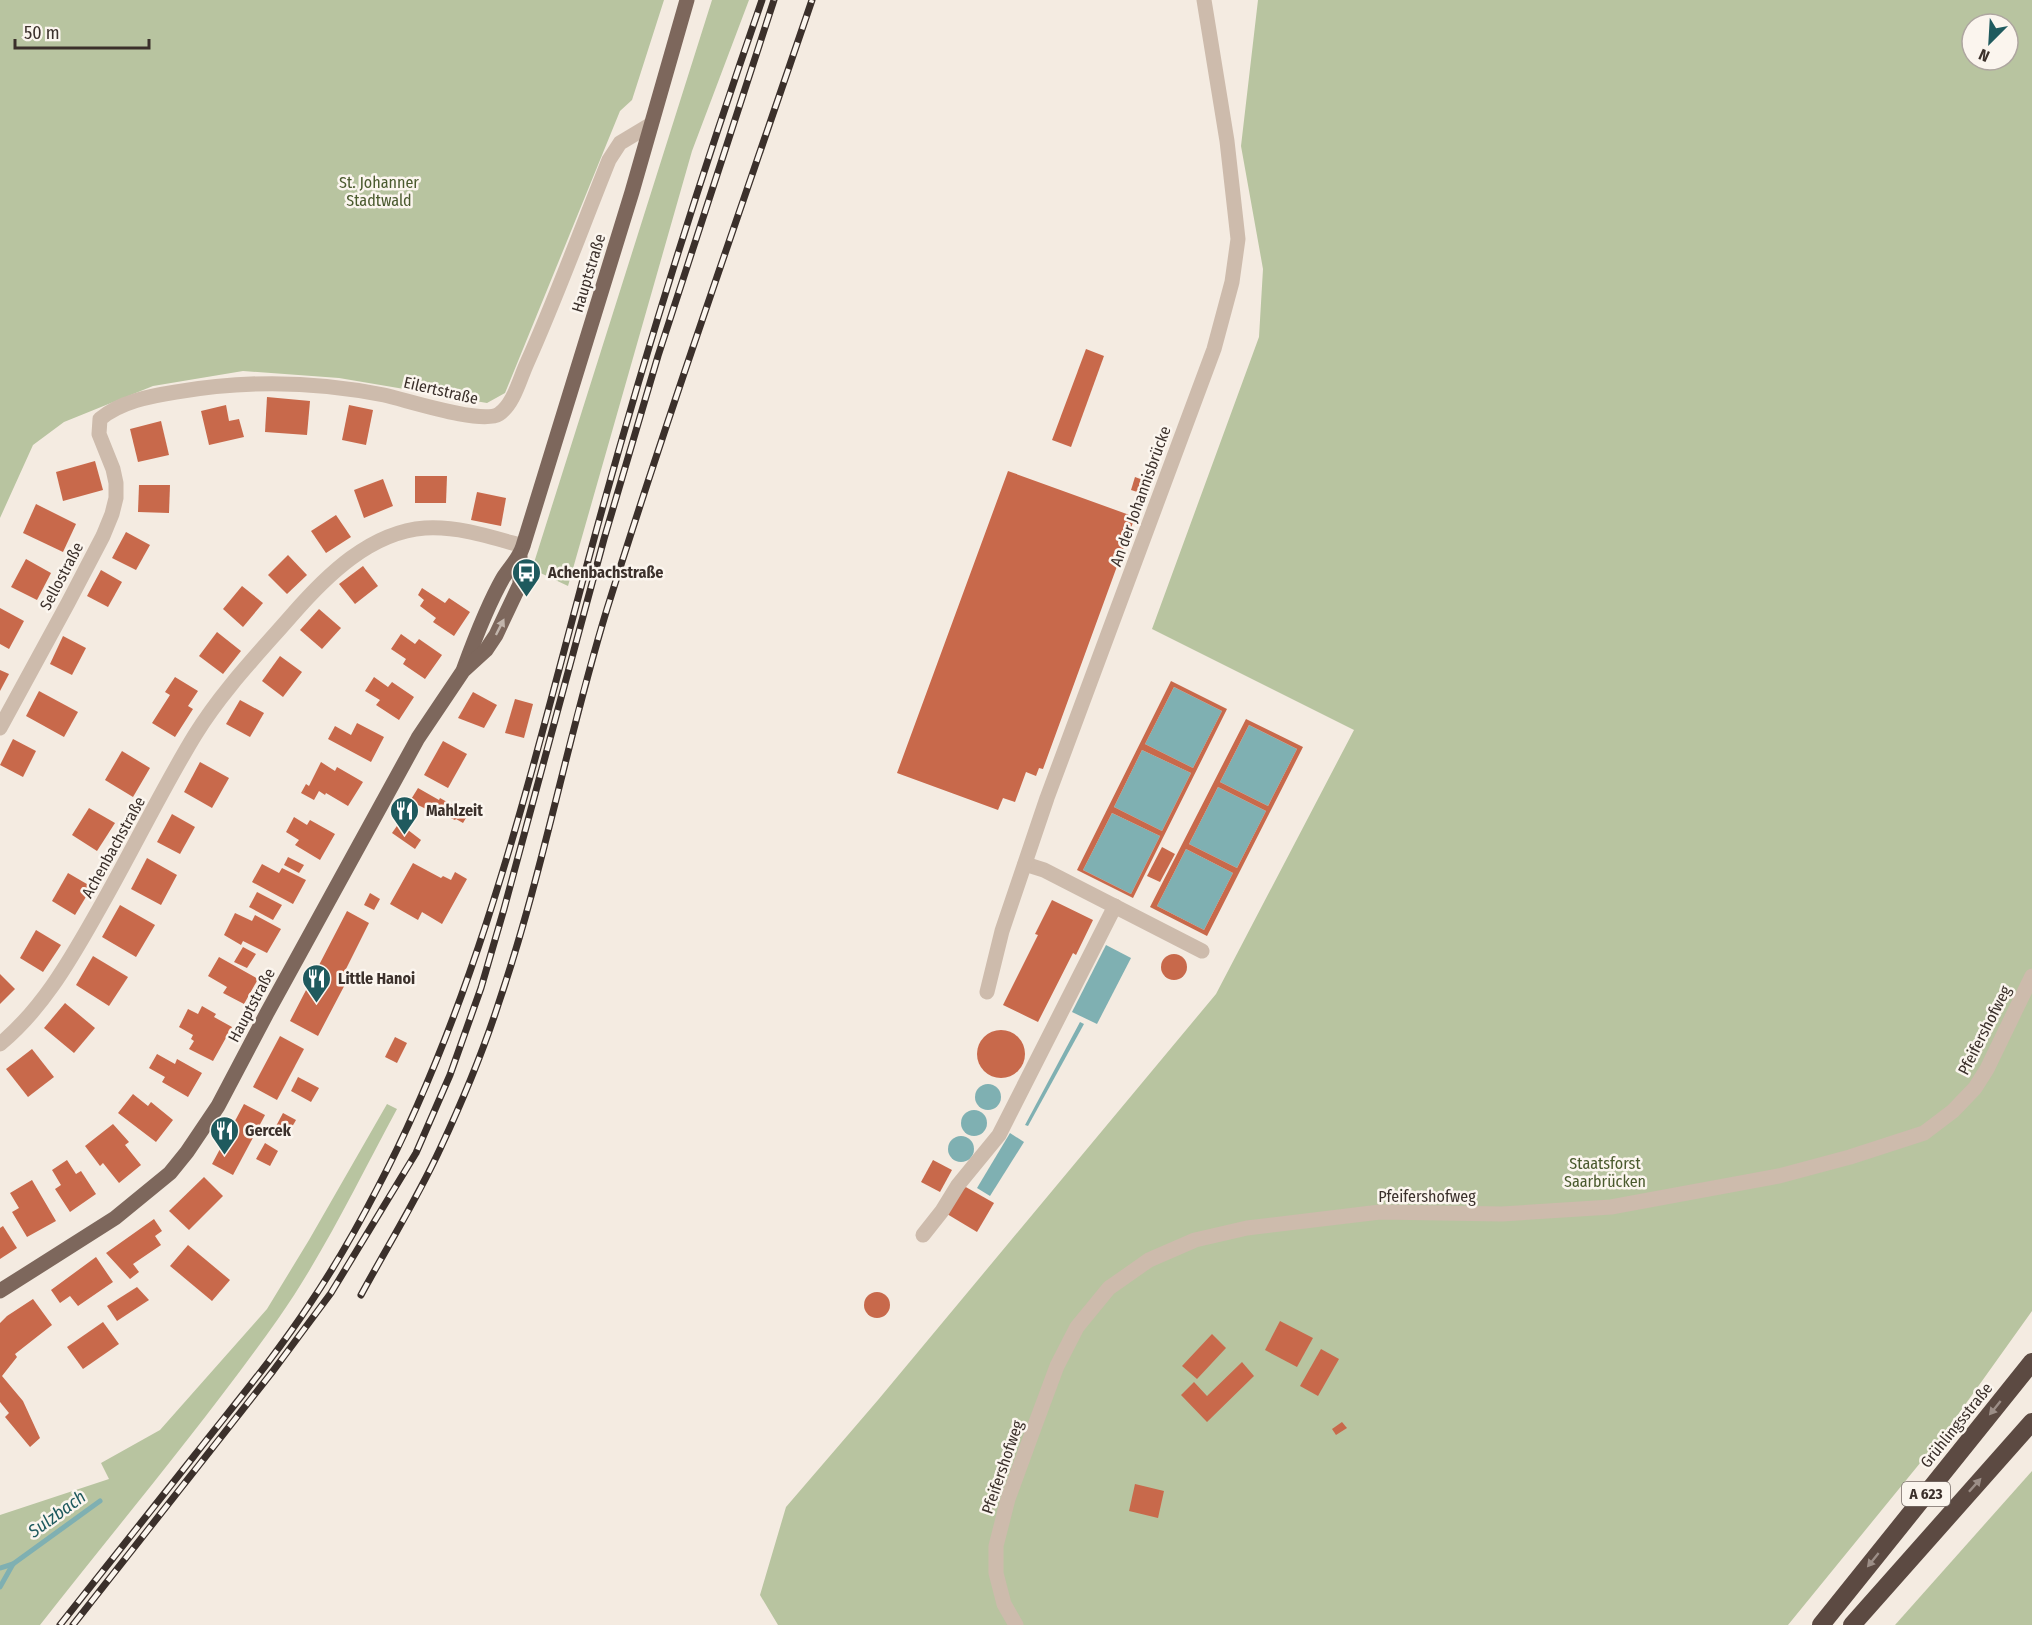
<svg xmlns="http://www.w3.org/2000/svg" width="2032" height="1625" viewBox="0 0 2032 1625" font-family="'Fira Sans Condensed',sans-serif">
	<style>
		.green { fill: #b8c4a0; fill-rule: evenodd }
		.water { fill: #7fb0b2 }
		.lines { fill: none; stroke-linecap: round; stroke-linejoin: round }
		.stream { stroke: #7fb0b2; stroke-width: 5 }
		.building { fill: #c8694b; fill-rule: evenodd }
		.minor { stroke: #cdbbac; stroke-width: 15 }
		.major { stroke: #7d675c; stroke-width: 15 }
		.highway { stroke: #5c4a42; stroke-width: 18 }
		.rail-casing { stroke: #3b302b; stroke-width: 7 }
		.rail { stroke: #fbf5ee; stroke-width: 4.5; stroke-dasharray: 14; stroke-linecap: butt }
		.oneway { fill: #c2b5ac }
		.oneway2 { fill: #9c8e87 }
		.labels { text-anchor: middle; stroke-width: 5; stroke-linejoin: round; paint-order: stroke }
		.shield { fill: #fbf5ee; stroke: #756b66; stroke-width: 1.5 }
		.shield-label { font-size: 15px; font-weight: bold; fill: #3b302b }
		.park-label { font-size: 16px; fill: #4a5a2e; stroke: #fbf5ee }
		.street-label { font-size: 16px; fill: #3b302b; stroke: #fbf5ee }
		.poi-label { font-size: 16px; font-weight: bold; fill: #3b302b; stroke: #fbf5ee; text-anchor: start }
		.water-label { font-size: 18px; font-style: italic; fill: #1f5a5e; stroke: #fbf5ee }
	</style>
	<rect width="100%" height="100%" fill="#f4ebe1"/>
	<g class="green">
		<polygon points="0,0 664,0 632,100 620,111 505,393 487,403 339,378 243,371 153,386 64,422 33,445 0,518"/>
		<polygon points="712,0 749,0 692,151 568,586 532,569"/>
		<path d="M1258 0H2032V1311L1947 1430 1788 1625H778L760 1595 786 1507 878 1400 1216 994 1354 730 1152 629 1259 337 1263 269 1241 146ZM1972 24H2008V60H1972Z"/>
		<path d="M387 1104 397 1109C359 1179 323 1255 278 1319 203 1425 119 1524 40 1625H0V1515L109 1479 101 1463 160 1430 267 1309 309 1240Z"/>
		<polygon points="2032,1471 2032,1625 1895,1625"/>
	</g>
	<g class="water">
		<polygon points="1174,687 1222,711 1193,768 1145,744"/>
		<polygon points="1249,725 1297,749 1268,806 1220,782"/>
		<polygon points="1142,750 1191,773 1162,831 1114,807"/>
		<polygon points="1218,787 1266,811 1237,868 1189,844"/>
		<polygon points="1112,813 1160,836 1131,894 1083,870"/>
		<polygon points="1186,849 1233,873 1204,930 1157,906"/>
		<polygon points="1106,945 1131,958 1097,1024 1072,1012"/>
		<polygon points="1080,1022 1084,1024 1028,1126 1025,1125"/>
		<circle cx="988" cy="1097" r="13"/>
		<circle cx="974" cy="1123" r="13"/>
		<polygon points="1010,1133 1024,1142 990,1196 977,1188"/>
		<circle cx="961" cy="1149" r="13"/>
	</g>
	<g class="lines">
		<g class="stream">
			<polyline points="0,1568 13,1564 100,1501"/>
			<polyline points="0,1587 13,1564"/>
		</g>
	</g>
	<g class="building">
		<polygon points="1086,349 1104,356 1071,447 1052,440"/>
		<polygon points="267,397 310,401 307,435 265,432"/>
		<polygon points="226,405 229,421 239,419 244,437 209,445 201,411"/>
		<polygon points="349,405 373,410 366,445 342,440"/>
		<polygon points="161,421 169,455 138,462 130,429"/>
		<polygon points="95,461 103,490 63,501 56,472"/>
		<polygon points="1008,471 1135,517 1043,769 1039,768 1036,776 1026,772 1015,802 1003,798 998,810 897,773"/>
		<polygon points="415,476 447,476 446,503 415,503"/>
		<polygon points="1135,477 1151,483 1147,495 1131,490"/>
		<polygon points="383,479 393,506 364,518 354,490"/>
		<polygon points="139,485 170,485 169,513 138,512"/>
		<polygon points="477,492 506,498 501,526 471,520"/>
		<polygon points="36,504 76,524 63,552 23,533"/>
		<polygon points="336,515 351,537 326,553 311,531"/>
		<polygon points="126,532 150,545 136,570 112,558"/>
		<polygon points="288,555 307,575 287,594 268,575"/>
		<polygon points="26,559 51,573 37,600 11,587"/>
		<polygon points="363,566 378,586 355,604 339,584"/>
		<polygon points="101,570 122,582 108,607 87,596"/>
		<polygon points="242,586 263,603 243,627 223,609"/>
		<polygon points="422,588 445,603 449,598 470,612 454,636 433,622 436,618 420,606 424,600 418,595"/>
		<polygon points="0,608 24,621 9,649 0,644"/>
		<polygon points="319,609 341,628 322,649 300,630"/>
		<polygon points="217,632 241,651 223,674 199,656"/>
		<polygon points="401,634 415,644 419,639 442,655 425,679 403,664 406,659 391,649"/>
		<polygon points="63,636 86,648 72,675 50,664"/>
		<polygon points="280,656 302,672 283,697 262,681"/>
		<polygon points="0,670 9,674 0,691"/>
		<polygon points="175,677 198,691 188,706 193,709 175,737 152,723 170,695 165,692"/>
		<polygon points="374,677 388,687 392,682 414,697 399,720 376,705 380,700 365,691"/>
		<path d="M1171 681 1227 709 1133 898 1077 870ZM1174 687 1222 711 1193 768 1145 744ZM1142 750 1191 773 1162 831 1114 807ZM1112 813 1160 836 1131 894 1083 870Z"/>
		<polygon points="39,691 78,712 64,737 26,716"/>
		<polygon points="473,692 497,705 484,728 458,718"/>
		<polygon points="515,699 533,704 524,738 505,733"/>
		<polygon points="240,700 264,713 250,737 226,724"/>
		<path d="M1246 719 1303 747 1207 936 1150 907ZM1249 725 1297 749 1268 806 1220 782ZM1218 787 1266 811 1237 868 1189 844ZM1186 849 1233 873 1204 930 1157 906Z"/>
		<polygon points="357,723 384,737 371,762 328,739 335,726 351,735"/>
		<polygon points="13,739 36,751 23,777 0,765"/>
		<polygon points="443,741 467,754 448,788 424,775"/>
		<polygon points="122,751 150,768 133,797 105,780"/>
		<polygon points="200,762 229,778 212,808 184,792"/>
		<polygon points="321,762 335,771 337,767 363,782 348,806 326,793 325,795 319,791 314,800 301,793 306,784 309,786"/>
		<polygon points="418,788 439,800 440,798 454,806 455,805 470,811 463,823 456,819 455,820 448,817 447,818 433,810 432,812 410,801"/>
		<polygon points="89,808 115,823 97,851 72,835"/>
		<polygon points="172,814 195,827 180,854 157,842"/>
		<polygon points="294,817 307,825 310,820 335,834 320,860 295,845 299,840 286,832"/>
		<polygon points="399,823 421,840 415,849 392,833"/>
		<polygon points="1162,847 1175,854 1160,882 1147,876"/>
		<polygon points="288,857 304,865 299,873 284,865"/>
		<polygon points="147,858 177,875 161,905 131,889"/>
		<polygon points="413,863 441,878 443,876 451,880 455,872 467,879 442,924 422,912 418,920 390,904"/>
		<polygon points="262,864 279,873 282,868 306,880 293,904 252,882"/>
		<polygon points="68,873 92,887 75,915 52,901"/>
		<polygon points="257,892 282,905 273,920 249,907"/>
		<polygon points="370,893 380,899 374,910 364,905"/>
		<polygon points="1052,900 1093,920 1076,955 1073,953 1038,1022 1003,1005 1038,935 1035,934"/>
		<polygon points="120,905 155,925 136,957 102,937"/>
		<polygon points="347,911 369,923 345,971 351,973 318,1036 290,1021"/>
		<polygon points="235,913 252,921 255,915 281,929 267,953 243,941 241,945 224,935"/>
		<polygon points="36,930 61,945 43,972 20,958"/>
		<polygon points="243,947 256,954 247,968 234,962"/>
		<circle cx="1174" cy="967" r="13"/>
		<polygon points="93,956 128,977 109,1006 76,985"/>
		<polygon points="219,957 258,979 244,1004 223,993 227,987 208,976"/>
		<polygon points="0,974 15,989 0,1004"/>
		<polygon points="65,1003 95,1028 74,1053 44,1028"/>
		<polygon points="202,1006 216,1014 214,1017 232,1027 213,1061 189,1049 194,1041 191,1039 193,1035 179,1027 188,1009 198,1014"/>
		<circle cx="1001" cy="1054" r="24"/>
		<polygon points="280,1036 304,1049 277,1100 253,1087"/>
		<polygon points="395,1037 407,1043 397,1063 385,1057"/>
		<polygon points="32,1049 54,1077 28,1097 6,1069"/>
		<polygon points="157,1054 175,1064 177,1059 202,1073 188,1097 162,1082 165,1077 149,1068"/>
		<polygon points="298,1077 319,1088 311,1102 291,1091"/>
		<polygon points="133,1094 148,1106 151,1102 173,1120 156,1142 118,1113"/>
		<polygon points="244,1104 265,1115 233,1175 212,1164"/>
		<polygon points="283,1113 296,1120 288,1134 275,1128"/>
		<polygon points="113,1124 129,1142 125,1145 141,1165 119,1183 103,1163 100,1166 85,1146"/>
		<polygon points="265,1143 278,1151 270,1166 256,1159"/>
		<polygon points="67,1160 76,1174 81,1171 96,1194 70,1212 55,1189 61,1185 52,1170"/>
		<polygon points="933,1160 952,1170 940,1192 921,1182"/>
		<polygon points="204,1177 223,1196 189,1230 169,1211"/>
		<polygon points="32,1180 56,1221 27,1237 12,1212 19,1208 10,1193"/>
		<polygon points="964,1186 994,1203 977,1232 947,1214"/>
		<polygon points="154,1219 162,1231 155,1236 161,1245 133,1264 139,1272 130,1279 106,1253"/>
		<polygon points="3,1226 17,1248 0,1259 0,1228"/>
		<polygon points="188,1245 230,1280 212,1301 170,1266"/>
		<polygon points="96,1257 113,1282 78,1306 70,1296 60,1303 51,1290"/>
		<polygon points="137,1287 149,1300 117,1321 107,1306"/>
		<circle cx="877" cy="1305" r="13"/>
		<polygon points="33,1299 52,1325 15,1354 17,1357 2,1376 23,1401 40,1438 30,1447 5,1417 9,1413 0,1402 0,1323 7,1316"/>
		<polygon points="1280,1321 1313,1338 1297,1367 1265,1350"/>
		<polygon points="103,1322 119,1344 83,1369 67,1347"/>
		<polygon points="1212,1334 1226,1348 1197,1379 1182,1366"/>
		<polygon points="1321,1349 1339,1359 1318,1396 1300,1386"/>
		<polygon points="1242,1362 1254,1376 1207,1422 1181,1395 1194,1382 1207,1396"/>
		<polygon points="1342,1422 1347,1428 1336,1435 1332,1429"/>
		<polygon points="1135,1484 1164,1491 1158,1518 1129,1511"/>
	</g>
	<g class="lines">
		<g class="minor">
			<path d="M0 728 68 603 103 536 112 514 116 498V483L113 469 99 434 100 419C120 402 150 396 176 392 245 380 315 381 384 395 407 400 482 425 499 414 514 404 520 378 527 363 557 296 582 227 609 160L620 143 650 125"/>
			<polyline points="1025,864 1044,870 1202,951"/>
			<polyline points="987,992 1002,931 1047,798 1214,349 1232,282 1238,239 1227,141 1204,0"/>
			<path d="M0 1044C41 1010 68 964 94 918 129 858 159 794 195 735 222 691 258 654 292 615 326 576 370 532 425 528 459 526 491 537 523 546"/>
			<polyline points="923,1235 942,1211 958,1185 999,1135 1115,906"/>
			<polyline points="1016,1625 1004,1604 996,1573 996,1546 1008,1499 1031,1436 1057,1366 1077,1327 1109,1288 1149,1260 1195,1240 1247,1228 1380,1212 1502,1214 1611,1207 1779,1176 1850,1157 1924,1133 1953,1111 1975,1088 1987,1069 2032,976"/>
		</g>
		<g class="major">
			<path d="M464 668C475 638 487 606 503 578 510 567 519 559 523 546L632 192 687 0"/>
			<polyline points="0,1291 115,1218 170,1173 187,1152 218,1106 267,1013 418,738 463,671 486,650 496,635 520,584 520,556"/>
		</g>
		<g class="highway">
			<polyline points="1821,1625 2032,1362"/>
			<polyline points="1852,1625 2032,1422"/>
		</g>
		<defs>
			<g id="rail">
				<path d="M361 1295C387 1247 417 1199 440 1149 462 1102 483 1052 499 1002 543 873 567 739 607 609 671 405 743 203 812 0"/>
				<path d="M60 1625C105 1568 150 1512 194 1456 233 1406 274 1358 309 1305 334 1268 357 1228 377 1189 482 989 532 767 591 550 641 365 699 181 762 0"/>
				<polyline points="73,1625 273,1371 331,1293 416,1153 450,1075 481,988 504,909 604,539 658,356 774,0"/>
			</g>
		</defs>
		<use href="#rail" class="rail-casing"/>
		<use href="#rail" class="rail"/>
	</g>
	<defs><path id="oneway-solid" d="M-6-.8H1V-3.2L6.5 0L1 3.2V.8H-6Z" transform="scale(1.5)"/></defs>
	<use class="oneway" href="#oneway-solid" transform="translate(500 627) rotate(-63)"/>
	<g class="oneway2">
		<use href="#oneway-solid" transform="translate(1995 1408) rotate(129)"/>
		<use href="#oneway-solid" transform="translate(1975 1485) rotate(-48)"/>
		<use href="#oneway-solid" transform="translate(1873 1560) rotate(129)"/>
	</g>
	<defs>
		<symbol id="bus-pin" viewBox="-11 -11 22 30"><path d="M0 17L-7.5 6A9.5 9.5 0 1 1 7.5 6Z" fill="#1f5a5e" stroke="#fbf5ee"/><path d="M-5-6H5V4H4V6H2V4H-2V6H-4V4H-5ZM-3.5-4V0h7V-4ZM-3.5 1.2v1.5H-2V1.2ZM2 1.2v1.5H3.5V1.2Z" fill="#fff"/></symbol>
		<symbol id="restaurant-pin" viewBox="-11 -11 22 30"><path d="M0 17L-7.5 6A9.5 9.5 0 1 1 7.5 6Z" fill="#1f5a5e" stroke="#fbf5ee"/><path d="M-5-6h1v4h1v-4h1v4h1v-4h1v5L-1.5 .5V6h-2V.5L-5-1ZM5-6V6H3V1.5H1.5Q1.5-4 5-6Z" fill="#fff"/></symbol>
	</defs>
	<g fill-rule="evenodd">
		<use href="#bus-pin" x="510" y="556" width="33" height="45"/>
		<use href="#restaurant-pin" x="388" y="794" width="33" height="45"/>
		<use href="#restaurant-pin" x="300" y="962" width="33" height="45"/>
		<use href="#restaurant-pin" x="208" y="1114" width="33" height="45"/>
	</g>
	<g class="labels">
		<rect class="shield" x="1902" y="1482" width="48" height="24" rx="4.5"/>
		<g class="shield-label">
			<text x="1926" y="1499">A 623</text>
		</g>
		<g class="park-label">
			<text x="379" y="188">St. Johanner<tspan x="379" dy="18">Stadtwald</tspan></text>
			<text x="1605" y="1169">Staatsforst<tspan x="1605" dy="18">Saarbrücken</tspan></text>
		</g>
		<g class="street-label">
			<text transform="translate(588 273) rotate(-73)" y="6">Hauptstraße</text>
			<text transform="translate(441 390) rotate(13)" y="6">Eilertstraße</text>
			<text transform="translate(1140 496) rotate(-70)" y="6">An der Johannisbrücke</text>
			<text transform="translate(61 576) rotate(-62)" y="6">Sellostraße</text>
			<text transform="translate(113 847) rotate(-61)" y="6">Achenbachstraße</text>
			<text transform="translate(251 1005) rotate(-62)" y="6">Hauptstraße</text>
			<text transform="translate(1984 1030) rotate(-63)" y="6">Pfeifershofweg</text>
			<text x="1427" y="1202">Pfeifershofweg</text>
			<text transform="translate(1956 1425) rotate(-51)" y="6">Grühlingsstraße</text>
			<text transform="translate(1002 1467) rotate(-71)" y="6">Pfeifershofweg</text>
		</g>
		<g class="poi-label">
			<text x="548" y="578">Achenbachstraße</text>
			<text x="426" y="816">Mahlzeit</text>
			<text x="338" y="984">Little Hanoi</text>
			<text x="245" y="1136">Gercek</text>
		</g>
		<g class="water-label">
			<text transform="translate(57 1514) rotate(-36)" y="6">Sulzbach</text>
		</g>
	</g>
	<g transform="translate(1990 42) rotate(204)"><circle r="28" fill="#fbf5ee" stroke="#aea6a0" stroke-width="1.5"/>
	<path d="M0-4.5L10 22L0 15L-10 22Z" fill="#1f5a5e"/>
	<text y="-9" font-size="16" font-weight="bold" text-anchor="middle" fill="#3b302b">N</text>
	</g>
	<path d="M15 39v9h134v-9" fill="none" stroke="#3b302b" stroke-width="3"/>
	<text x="24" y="39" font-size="18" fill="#3b302b" stroke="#fbf5ee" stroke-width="4.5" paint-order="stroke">50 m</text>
</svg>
